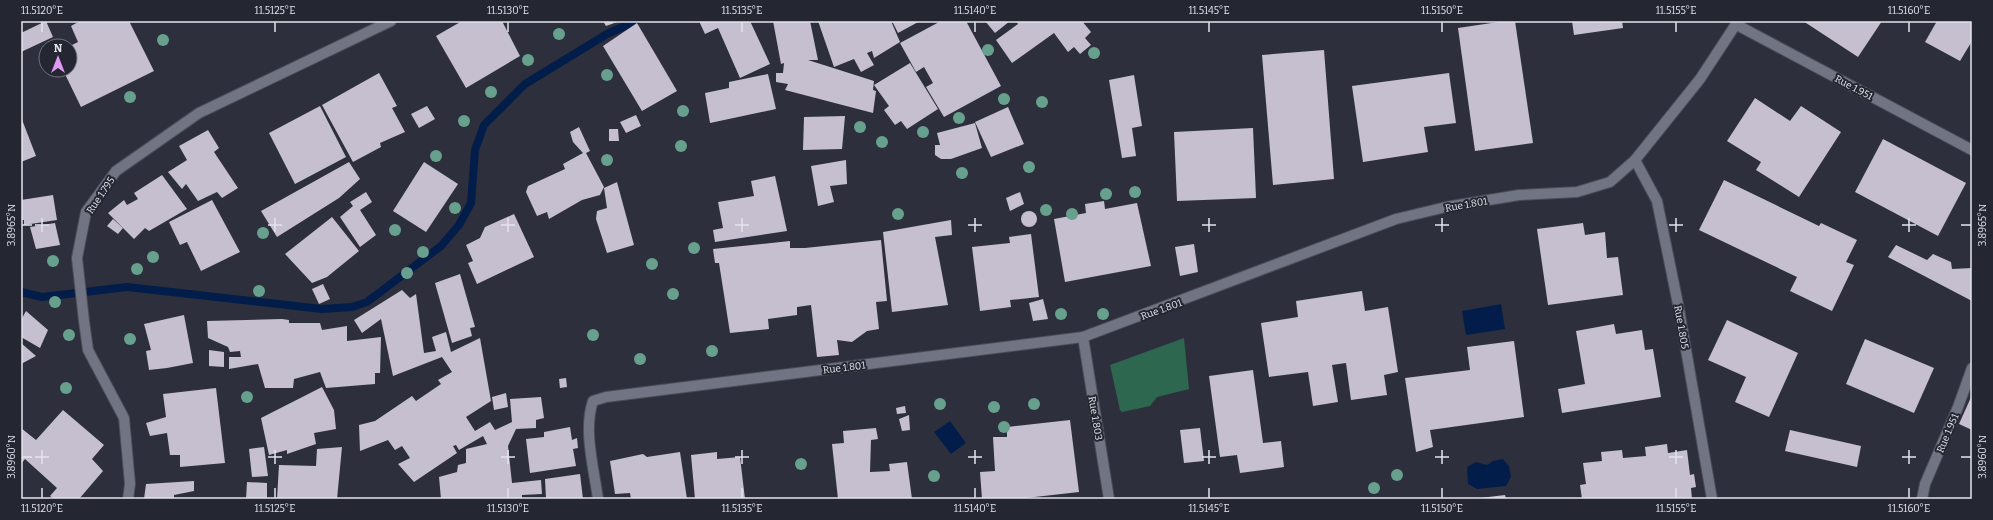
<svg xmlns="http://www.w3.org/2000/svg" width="1993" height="520" viewBox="0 0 1993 520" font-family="Bitter,serif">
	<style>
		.green { fill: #2e6750 }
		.water { fill: #031d4a }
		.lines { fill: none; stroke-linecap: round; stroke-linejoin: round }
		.stream { stroke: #031d4a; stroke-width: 8 }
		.building { fill: #c5bfcf }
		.street-casing { stroke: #4b4d58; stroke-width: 12 }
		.street { stroke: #717483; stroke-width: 10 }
		.tree { fill: #67a08d }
		.ticks { fill: none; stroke: #e3e5ed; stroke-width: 1.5 }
		.labels { text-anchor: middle; stroke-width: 4; stroke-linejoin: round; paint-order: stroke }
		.street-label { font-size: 10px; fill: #e3e5ed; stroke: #242632 }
		.neatline { fill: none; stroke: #e3e5ed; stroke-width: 1.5 }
		.ticks-label { font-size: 10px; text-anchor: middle; fill: #e3e5ed }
	</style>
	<rect width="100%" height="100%" fill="#2d303c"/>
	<polygon class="green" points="1184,338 1189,389 1157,397 1150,406 1122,412 1120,410 1110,365"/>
	<g class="water">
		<polygon points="1501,304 1505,329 1466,335 1462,311"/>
		<polygon points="950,421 966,443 951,454 934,432"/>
		<polygon points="1503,459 1509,466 1511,477 1506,486 1477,489 1468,484 1467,467 1476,462 1487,465 1493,461"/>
	</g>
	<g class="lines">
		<polyline class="stream" points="21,292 42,297 127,287 322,309 352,307 367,302 441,246 459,225 471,203 475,150 484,125 525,84 607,34 636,21"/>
	</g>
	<g class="building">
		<polygon points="46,21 53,37 21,52 21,33"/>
		<polygon points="80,21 129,21 154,71 81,107 63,70 70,70 70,46 78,42 71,26"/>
		<polygon points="462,21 502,21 520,56 466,88 436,36"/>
		<polygon points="603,21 620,21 606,26"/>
		<polygon points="699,21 750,21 770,64 740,78 718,28 705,34"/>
		<polygon points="773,21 810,21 818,60 808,60 874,81 873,90 876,91 873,113 785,90 788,84 776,82 776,73 783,73 784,63 781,64"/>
		<polygon points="818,21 891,21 900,42 874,58 872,51 867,53 874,65 861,72 854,59 834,67"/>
		<polygon points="892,21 920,21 898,33"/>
		<polygon points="941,21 966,21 1001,86 944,117 926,87 933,83 924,67 916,72 900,43"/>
		<polygon points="985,21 1010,21 995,33"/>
		<polygon points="1016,21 1082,21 1091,32 1085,38 1091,45 1080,54 1074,47 1068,52 1054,33 1012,63 996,40 1018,24"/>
		<polygon points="1505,21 1515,21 1533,143 1475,151 1458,28"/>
		<polygon points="1572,21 1622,21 1623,28 1574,35"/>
		<polygon points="1803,21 1882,21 1858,57"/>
		<polygon points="1937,21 1972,21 1972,41 1960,61 1925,42"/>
		<polygon points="637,23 677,91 642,111 603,46"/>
		<polygon points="1324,50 1334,179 1273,185 1262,55"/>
		<polygon points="910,63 938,109 907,129 901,121 895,125 884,110 889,106 874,85"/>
		<polygon points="379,73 397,106 392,108 405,132 380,143 381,147 353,162 322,105"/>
		<polygon points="1449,73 1456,123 1424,127 1428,152 1363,162 1352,86"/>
		<polygon points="768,74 776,109 710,123 705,93 729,88 729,82"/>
		<polygon points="1134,75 1142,126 1132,128 1136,156 1122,158 1109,80"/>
		<polygon points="1755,98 1790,121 1801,106 1841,132 1799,197 1756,170 1761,162 1727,141"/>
		<polygon points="320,106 346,157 295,184 269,133"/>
		<polygon points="427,106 435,119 419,128 411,114"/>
		<polygon points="1008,107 1024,144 991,157 975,122"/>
		<polygon points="636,115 641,126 626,133 620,122"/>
		<polygon points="845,116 842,149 803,150 804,117"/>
		<polygon points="21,117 36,156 21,162"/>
		<polygon points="975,123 982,148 951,159 941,159 935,155 935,145 940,145 937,133"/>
		<polygon points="579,127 590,151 586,153 604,187 600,195 582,200 549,219 547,212 537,216 526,192 528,186 565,169 563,164 583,153 573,142 570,132"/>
		<polygon points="1253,128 1256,198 1177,201 1174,132"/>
		<polygon points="609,129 618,129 619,141 609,141"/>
		<polygon points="208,130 219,148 214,152 238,188 222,198 217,192 198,201 186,184 182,189 168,172 187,160 179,146"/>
		<polygon points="1883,139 1966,183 1938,236 1855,192"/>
		<polygon points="846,160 847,184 830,186 834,202 818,206 811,166"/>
		<polygon points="349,162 360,179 339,198 277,237 261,211"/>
		<polygon points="424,162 458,184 426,232 393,211"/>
		<polygon points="162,175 187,209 149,231 145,228 134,239 108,213 124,200 127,205 138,199 134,193"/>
		<polygon points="775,176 787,231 715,242 713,230 723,228 718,202 754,196 751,181"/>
		<polygon points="1724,180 1819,226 1821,223 1857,240 1846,262 1854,265 1832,311 1790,291 1797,277 1699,230"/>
		<polygon points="617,182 634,245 607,253 596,219 597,211 607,208 604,188"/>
		<polygon points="366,192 372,202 360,210 376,235 360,247 340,217 353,206 350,202"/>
		<polygon points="1020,192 1024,204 1010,211 1006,198"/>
		<polygon points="53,195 57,220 24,225 24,220 21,220 21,200"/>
		<polygon points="212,200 240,252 201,271 187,242 180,245 169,222"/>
		<polygon points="1104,201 1105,209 1137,203 1151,266 1065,282 1054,219 1086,213 1085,204"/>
		<circle cx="1029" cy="219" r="8"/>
		<polygon points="514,214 534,257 477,284 468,263 473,261 466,245 480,238 485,227"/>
		<polygon points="332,217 359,251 327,277 312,283 285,254"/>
		<polygon points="113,219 123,228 118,234 107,226"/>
		<polygon points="951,220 952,235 935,237 948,305 892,312 883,232"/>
		<polygon points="55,223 60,245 36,249 30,227"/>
		<polygon points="1583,223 1585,235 1605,232 1607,258 1618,257 1623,295 1548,305 1537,229"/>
		<polygon points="1031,234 1039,297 1010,300 1011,307 980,311 972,247 1010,243 1009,237"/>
		<polygon points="881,240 887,301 876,302 879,329 867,331 852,342 837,340 839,355 817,357 811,305 797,307 797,315 768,319 769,329 730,333 719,263 715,263 713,249 790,241 790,248 805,248"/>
		<polygon points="1194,244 1198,272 1180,276 1175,247"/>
		<polygon points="1896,245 1927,260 1933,254 1951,262 1952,269 1972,268 1972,301 1888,257"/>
		<polygon points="460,274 475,327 470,328 472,336 452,343 435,283"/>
		<polygon points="323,284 330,299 319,304 312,289"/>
		<polygon points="402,290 410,298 416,294 424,353 436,351 432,337 446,332 451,352 480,338 491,401 466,417 475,431 490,422 495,430 512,422 510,399 541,397 544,418 536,420 536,428 516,429 508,446 512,483 541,480 542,494 522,495 522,499 441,499 439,477 457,472 458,465 466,463 466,449 487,444 483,436 459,450 456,445 453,446 457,453 414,482 398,464 410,458 402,446 395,450 388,440 360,451 359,425 375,421 412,396 416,401 441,384 438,380 452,372 442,357 393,376 381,319 362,333 354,320"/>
		<polygon points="1362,291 1365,311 1388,307 1398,372 1384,375 1387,395 1351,400 1346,363 1332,365 1338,402 1313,406 1308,372 1269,377 1261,323 1298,317 1296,301"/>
		<polygon points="1043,299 1048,319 1033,321 1029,303"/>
		<polygon points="26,311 48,330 40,348 21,337 21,320"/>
		<polygon points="184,315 193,363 167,368 149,370 146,351 151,350 144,324"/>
		<polygon points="282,319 289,320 289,323 320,323 322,330 347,326 347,341 381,337 380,373 375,373 375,384 326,388 320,372 294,379 293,388 265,388 258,364 229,369 229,357 241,357 240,351 230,352 228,347 208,338 207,321"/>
		<polygon points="1727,320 1798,353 1769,417 1735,402 1746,377 1708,360"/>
		<polygon points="1614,324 1616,334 1642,330 1645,350 1653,349 1661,397 1562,413 1558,389 1585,384 1576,331"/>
		<polygon points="1865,339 1934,368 1914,413 1846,384"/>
		<polygon points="1514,341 1524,417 1430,430 1433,447 1416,452 1405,378 1470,370 1467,347"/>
		<polygon points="21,343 36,356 21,364"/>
		<polygon points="209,350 224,352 224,367 209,366"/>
		<polygon points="1253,370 1263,443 1281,441 1284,467 1240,473 1237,455 1220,457 1209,376"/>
		<polygon points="566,378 567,387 560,388 559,379"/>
		<polygon points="322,387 334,410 336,429 314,433 316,444 287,454 287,450 269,455 261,418"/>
		<polygon points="216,388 225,463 180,467 180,455 170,455 167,433 150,436 146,423 166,417 163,394"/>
		<polygon points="506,393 508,407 494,410 492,397"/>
		<polygon points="1972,395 1972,430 1959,424"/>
		<polygon points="905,406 906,413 897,414 896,408"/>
		<polygon points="63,410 104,445 92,459 103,471 79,499 54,499 50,496 57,488 25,459 21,464 21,428 36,440"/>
		<polygon points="909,415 910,430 902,431 899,419"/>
		<polygon points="1070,420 1079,492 1017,499 982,499 980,472 995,471 993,437 1007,437 1007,427"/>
		<polygon points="570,427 572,440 577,438 578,448 573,449 576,466 530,473 526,439 544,437 544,432"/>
		<polygon points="876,428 878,439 871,440 870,472 890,471 889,464 907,462 912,499 838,499 832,444 844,443 843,431"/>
		<polygon points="1200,428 1204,461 1184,463 1180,430"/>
		<polygon points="1790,430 1861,446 1857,467 1785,451"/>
		<polygon points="1667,444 1668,453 1687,450 1690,475 1694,474 1696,487 1691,488 1692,499 1582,499 1580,485 1586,484 1583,463 1602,461 1601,452 1622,450 1623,458 1646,456 1645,447"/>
		<polygon points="264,447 268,476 252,477 249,449"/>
		<polygon points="342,447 337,499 277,499 279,465 316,466 317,449"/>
		<polygon points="680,452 687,499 631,499 630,493 615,494 610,461 643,454 647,457"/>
		<polygon points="717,452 717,459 740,457 745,499 695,499 691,455"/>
		<polygon points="580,474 583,499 546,499 545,479"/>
		<polygon points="194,481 194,491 174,495 174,499 144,499 146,484"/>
		<polygon points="247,482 267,483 267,499 246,499"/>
		<polygon points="1505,495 1506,499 1480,499 1480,498"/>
	</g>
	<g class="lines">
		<defs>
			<g id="street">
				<polyline points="1737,25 1972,150"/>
				<polyline points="1635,160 1657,201 1678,304 1712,499"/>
				<polyline points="1083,337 1109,499"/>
				<polyline points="128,499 130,484 124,418 88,350 84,321 77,258 86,212 116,171 199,113 391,21"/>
				<path d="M598 499C594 469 583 430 593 401L606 397 1083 337 1396 219 1446 207 1519 195 1577 192 1610 182 1635 160 1700 79 1738 21"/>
				<polyline points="1922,499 1925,484 1958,407 1972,368"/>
			</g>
		</defs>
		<use href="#street" class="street-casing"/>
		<use href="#street" class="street"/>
	</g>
	<g class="tree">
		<circle cx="559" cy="34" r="6"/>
		<circle cx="163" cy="40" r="6"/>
		<circle cx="988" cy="50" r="6"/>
		<circle cx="1094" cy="53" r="6"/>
		<circle cx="528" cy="60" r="6"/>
		<circle cx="607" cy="75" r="6"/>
		<circle cx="491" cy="92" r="6"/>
		<circle cx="130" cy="97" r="6"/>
		<circle cx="1004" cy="99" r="6"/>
		<circle cx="1042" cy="102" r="6"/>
		<circle cx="683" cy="111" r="6"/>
		<circle cx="959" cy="118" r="6"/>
		<circle cx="464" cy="121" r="6"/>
		<circle cx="860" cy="127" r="6"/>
		<circle cx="923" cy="132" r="6"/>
		<circle cx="882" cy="142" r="6"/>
		<circle cx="681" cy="146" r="6"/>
		<circle cx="436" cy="156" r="6"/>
		<circle cx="607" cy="160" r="6"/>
		<circle cx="1029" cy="167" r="6"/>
		<circle cx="962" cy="173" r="6"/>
		<circle cx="1135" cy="192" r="6"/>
		<circle cx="1106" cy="194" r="6"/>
		<circle cx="455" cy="208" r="6"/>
		<circle cx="1046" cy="210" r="6"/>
		<circle cx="898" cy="214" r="6"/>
		<circle cx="1072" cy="214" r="6"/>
		<circle cx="395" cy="230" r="6"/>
		<circle cx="263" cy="233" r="6"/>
		<circle cx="694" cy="248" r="6"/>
		<circle cx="423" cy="252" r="6"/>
		<circle cx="153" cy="257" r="6"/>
		<circle cx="53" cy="261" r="6"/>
		<circle cx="652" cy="264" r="6"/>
		<circle cx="137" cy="269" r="6"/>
		<circle cx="407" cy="273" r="6"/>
		<circle cx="259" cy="291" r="6"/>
		<circle cx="673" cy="294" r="6"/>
		<circle cx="55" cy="302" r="6"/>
		<circle cx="1061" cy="314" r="6"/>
		<circle cx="1103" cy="314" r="6"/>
		<circle cx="69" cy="335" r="6"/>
		<circle cx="593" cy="335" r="6"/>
		<circle cx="130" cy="339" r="6"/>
		<circle cx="712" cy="351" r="6"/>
		<circle cx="640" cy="359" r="6"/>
		<circle cx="66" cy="388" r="6"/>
		<circle cx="247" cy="397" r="6"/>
		<circle cx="940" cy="404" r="6"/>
		<circle cx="1034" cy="404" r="6"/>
		<circle cx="994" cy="407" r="6"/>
		<circle cx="1004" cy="427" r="6"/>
		<circle cx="801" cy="464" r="6"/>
		<circle cx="1397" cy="475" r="6"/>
		<circle cx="934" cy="476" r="6"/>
		<circle cx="1374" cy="488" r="6"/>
	</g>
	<path class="ticks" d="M42 22V32M275 22V32M508 22V32M742 22V32M975 22V32M1209 22V32M1442 22V32M1676 22V32M1909 22V32M42 218V232M275 218V232M508 218V232M742 218V232M975 218V232M1209 218V232M1442 218V232M1676 218V232M1909 218V232M22 225H32M35 225H49M268 225H282M501 225H515M735 225H749M968 225H982M1202 225H1216M1435 225H1449M1669 225H1683M1902 225H1916M1961 225H1971M42 450V464M275 450V464M508 450V464M742 450V464M975 450V464M1209 450V464M1442 450V464M1676 450V464M1909 450V464M22 457H32M35 457H49M268 457H282M501 457H515M735 457H749M968 457H982M1202 457H1216M1435 457H1449M1669 457H1683M1902 457H1916M1961 457H1971M42 488V498M275 488V498M508 488V498M742 488V498M975 488V498M1209 488V498M1442 488V498M1676 488V498M1909 488V498"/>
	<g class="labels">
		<g class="street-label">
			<text transform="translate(1854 87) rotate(28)" y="4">Rue 1.951</text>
			<text transform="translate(100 195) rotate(-56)" y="4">Rue 1.795</text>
			<text transform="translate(1466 204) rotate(-10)" y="4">Rue 1.801</text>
			<text transform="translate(1161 309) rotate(-20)" y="4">Rue 1.801</text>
			<text transform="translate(1682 327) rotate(80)" y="4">Rue 1.805</text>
			<text transform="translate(844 367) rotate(-7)" y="4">Rue 1.801</text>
			<text transform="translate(1096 418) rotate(81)" y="4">Rue 1.803</text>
			<text transform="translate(1947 433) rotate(-67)" y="4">Rue 1.951</text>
		</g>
	</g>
	<rect width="1993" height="520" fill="none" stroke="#242632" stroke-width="44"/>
	<g transform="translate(58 58)"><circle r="19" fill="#242632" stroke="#70727d"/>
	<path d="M0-3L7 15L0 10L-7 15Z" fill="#dd99f3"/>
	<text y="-6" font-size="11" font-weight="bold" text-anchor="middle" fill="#e3e5ed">N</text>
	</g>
	<rect x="22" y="22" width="1949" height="476" class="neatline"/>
	<g class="ticks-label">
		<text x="42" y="14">11.5120°E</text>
		<text x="275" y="14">11.5125°E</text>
		<text x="508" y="14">11.5130°E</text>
		<text x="742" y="14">11.5135°E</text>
		<text x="975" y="14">11.5140°E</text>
		<text x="1209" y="14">11.5145°E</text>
		<text x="1442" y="14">11.5150°E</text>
		<text x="1676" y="14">11.5155°E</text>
		<text x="1909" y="14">11.5160°E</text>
		<text transform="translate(11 225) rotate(-90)" y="4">3.8965°N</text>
		<text transform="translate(1982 225) rotate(-90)" y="4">3.8965°N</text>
		<text transform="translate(11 457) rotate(-90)" y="4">3.8960°N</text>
		<text transform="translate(1982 457) rotate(-90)" y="4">3.8960°N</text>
		<text x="42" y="512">11.5120°E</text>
		<text x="275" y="512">11.5125°E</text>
		<text x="508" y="512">11.5130°E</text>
		<text x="742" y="512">11.5135°E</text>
		<text x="975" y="512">11.5140°E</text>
		<text x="1209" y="512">11.5145°E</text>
		<text x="1442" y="512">11.5150°E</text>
		<text x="1676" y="512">11.5155°E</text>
		<text x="1909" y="512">11.5160°E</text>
	</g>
</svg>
